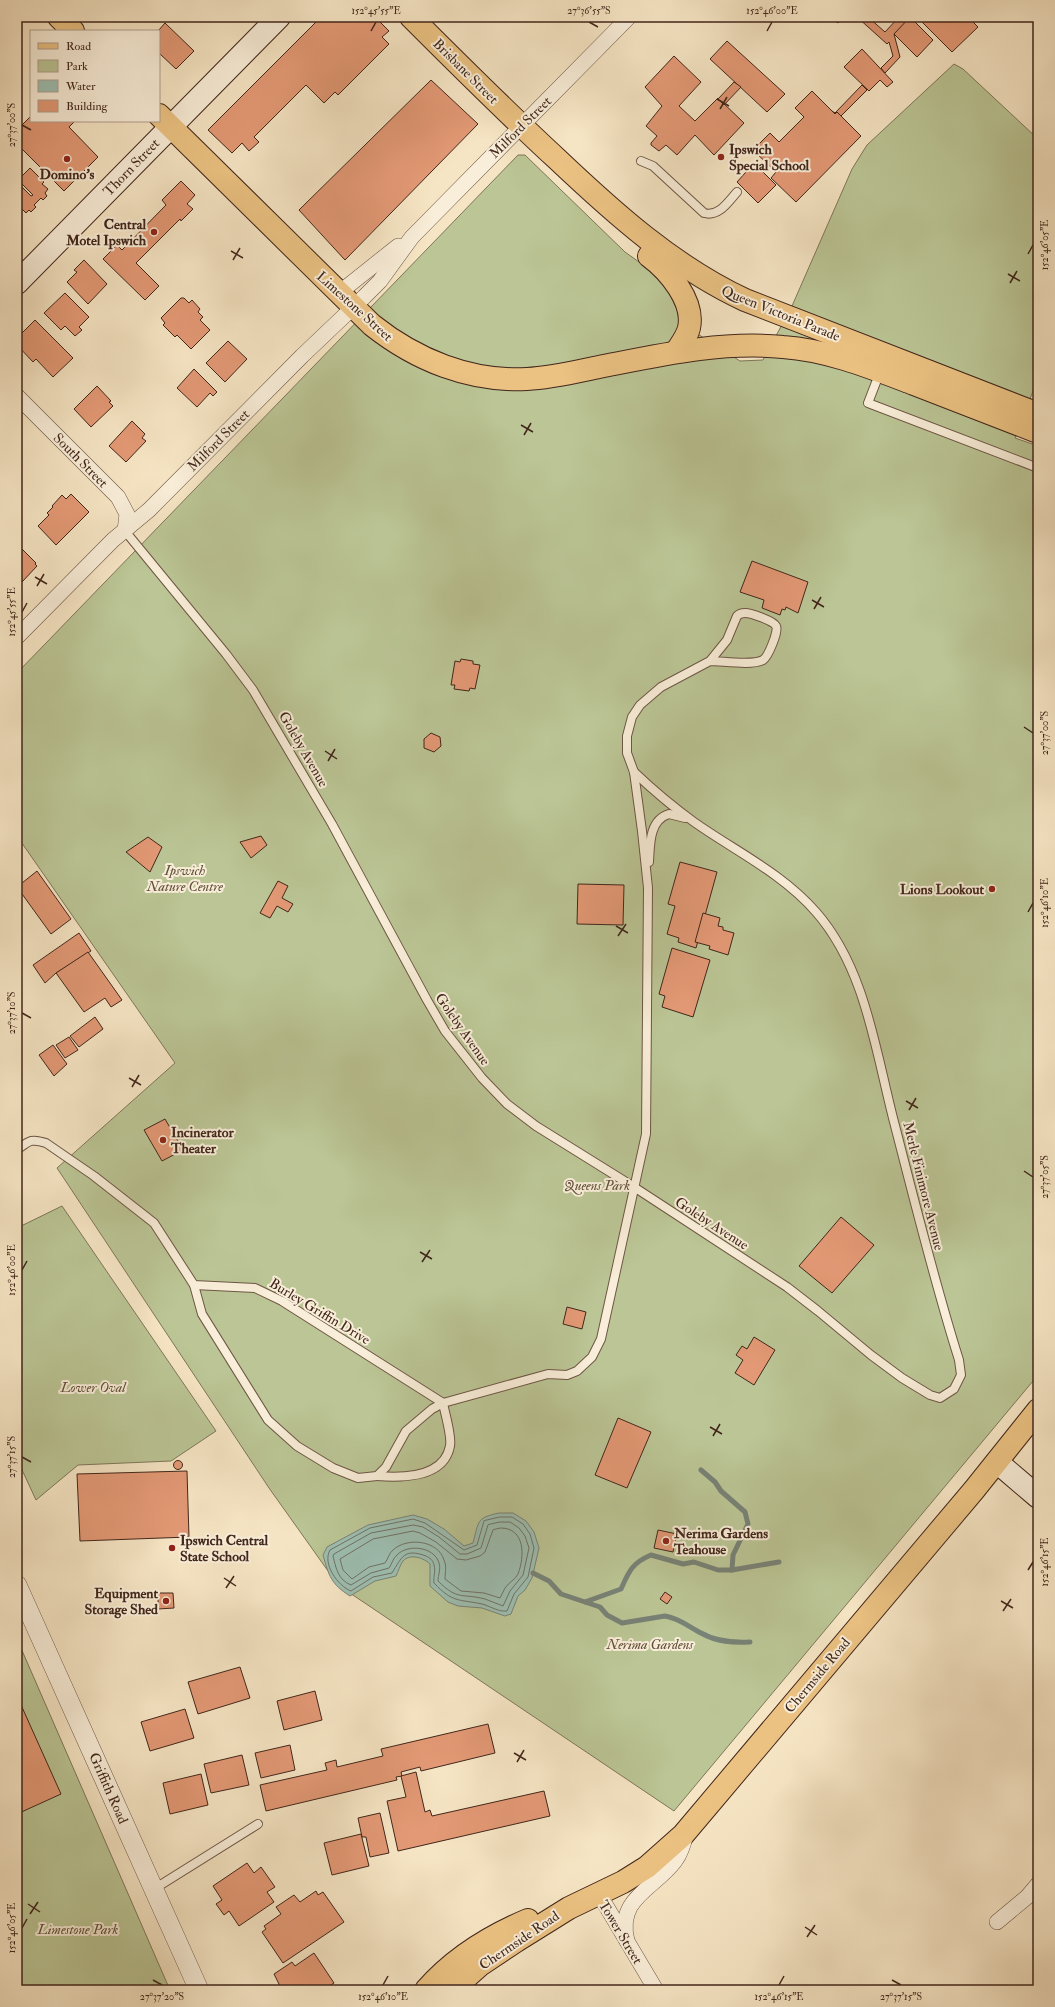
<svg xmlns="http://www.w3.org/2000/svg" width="1055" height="2007" viewBox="0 0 1055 2007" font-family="'IM FELL Double Pica',serif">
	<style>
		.green { fill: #bbc595; stroke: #7e7658 }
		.water { fill: #9dbfb2; stroke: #788276 }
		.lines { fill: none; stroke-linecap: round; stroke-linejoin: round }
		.shore { stroke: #6f7266; stroke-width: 1 }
		.stream { stroke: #788276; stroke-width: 5 }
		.building { fill: #e39975; stroke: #41261b }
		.service-casing { stroke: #6e5645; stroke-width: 10 }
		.minor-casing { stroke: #6e5645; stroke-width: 16 }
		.tertiary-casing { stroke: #6e5645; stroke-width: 20 }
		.secondary-casing { stroke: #41261b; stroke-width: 24 }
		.primary-casing { stroke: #41261b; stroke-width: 24 }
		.service { stroke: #f9eed9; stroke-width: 8 }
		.minor { stroke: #f9eed9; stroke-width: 15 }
		.tertiary { stroke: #f9eed9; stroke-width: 19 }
		.secondary { stroke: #f9eed9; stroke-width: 22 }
		.primary { stroke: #ebc282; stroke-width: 22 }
		.ticks { fill: none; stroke: #41261b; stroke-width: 1.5 }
		.poi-dot { fill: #8f2418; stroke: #f9eed9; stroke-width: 1.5 }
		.labels { text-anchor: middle; stroke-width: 4; stroke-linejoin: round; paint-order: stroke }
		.street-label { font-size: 14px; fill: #41261b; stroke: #f9eed9 }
		.poi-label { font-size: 14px; font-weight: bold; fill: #41261b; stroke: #f9eed9; text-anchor: start }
		.park-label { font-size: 14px; font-style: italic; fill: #604e3a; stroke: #f9eed9 }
		.neatline { fill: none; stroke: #41261b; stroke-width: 1.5 }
		.ticks-label { font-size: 10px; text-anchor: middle; fill: #41261b }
	</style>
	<rect width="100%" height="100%" fill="#f6e5c4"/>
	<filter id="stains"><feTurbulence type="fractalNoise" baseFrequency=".005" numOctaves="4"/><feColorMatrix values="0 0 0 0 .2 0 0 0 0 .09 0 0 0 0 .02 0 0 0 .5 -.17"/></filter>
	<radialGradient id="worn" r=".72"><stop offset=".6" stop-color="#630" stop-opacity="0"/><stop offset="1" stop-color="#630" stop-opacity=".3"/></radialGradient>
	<g class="green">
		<polygon points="954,64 963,69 1038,139 1038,378 1015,438 1038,446 1038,1375 674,1811 338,1585 269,1488 57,1168 175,1063 17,836 17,673 518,155 525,155 625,252 663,279 678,312 679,322 740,361 763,360 792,306 852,169 867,145"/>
		<polygon points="62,1206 216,1431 171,1461 78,1465 36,1500 17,1459 17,1228"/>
		<polygon points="17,1639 170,1990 17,1990"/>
	</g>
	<path class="water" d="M499 1513H513L526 1521 534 1532 539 1548 532 1578 525 1590 518 1596 511 1614 505 1616 482 1608 458 1606 448 1602 430 1586V1564C424 1558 410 1553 403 1561 400 1565 398 1572 396 1576L375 1581 350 1596C331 1584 329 1576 323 1555L327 1547 368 1525 413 1515 427 1519 444 1529 464 1546 473 1543C479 1521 476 1518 499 1513Z"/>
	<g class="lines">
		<g class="shore">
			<path d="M500 1517H512L523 1524 530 1534 534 1548 528 1577 514 1594 507 1611C498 1612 490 1606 482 1604 458 1599 453 1603 434 1583 433 1577 436 1571 434 1565 433 1560 430 1558 426 1556 404 1548 402 1557 392 1573L373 1577 351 1591C338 1586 322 1564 330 1550L370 1528 413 1519 425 1523 464 1550 477 1545 484 1521Z"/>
			<path d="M500 1522H510L519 1528 525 1536 529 1548 523 1575 510 1591 503 1606C497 1604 491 1601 485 1599 462 1593 458 1601 438 1581 438 1575 441 1569 439 1563 434 1546 407 1544 397 1555 393 1558 392 1564 389 1568L371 1573 351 1585C338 1580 336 1568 333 1556L334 1554 371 1533 413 1525 423 1527 439 1537 460 1554H467L481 1548 488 1525Z"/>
			<path d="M501 1528C525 1528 525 1556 518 1574 515 1580 509 1582 505 1588 503 1591 502 1595 500 1598L484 1593 461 1591 445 1579C445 1572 447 1567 444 1560 438 1540 407 1537 393 1550 389 1553 388 1559 385 1563L369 1567 352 1579 343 1570 340 1559 373 1539 413 1531 420 1533 436 1542 457 1559 466 1560 480 1556 485 1552 493 1530Z"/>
		</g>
		<g class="stream">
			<polyline points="701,1470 715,1482 721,1491 745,1512 748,1524 733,1555 732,1570"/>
			<path d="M533 1573 549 1581 561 1594 600 1607 607 1615 622 1623 665 1616C679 1618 689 1627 701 1633 717 1642 733 1643 750 1642"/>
			<path d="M585 1602 621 1589C629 1571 632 1563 651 1555L683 1564 694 1562 718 1570H732L779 1562"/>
		</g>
	</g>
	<g class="building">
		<polygon points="321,17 375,17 389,31 382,37 389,44 338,95 335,92 324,103 306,85 254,137 259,142 249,151 242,143 232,153 208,130"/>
		<polygon points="831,17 843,17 838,23"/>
		<polygon points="857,17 868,17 885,32 899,17 911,17 894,34 900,57 885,73 881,68 893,56 889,42 887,44"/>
		<polygon points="910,17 933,40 917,57 894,34"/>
		<polygon points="917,17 968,17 978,27 952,52"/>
		<polygon points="165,23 194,51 176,69 159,53 159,31 158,31"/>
		<polygon points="727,41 785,94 767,112 710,59"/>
		<polygon points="862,49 893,82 887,87 880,80 869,91 844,67"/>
		<polygon points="674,56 701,82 679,106 695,121 718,98 744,123 714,155 695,135 677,155 666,145 659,151 651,145 651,143 657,136 646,126 662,106 645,87"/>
		<polygon points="431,80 478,124 345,260 299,210"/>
		<polygon points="734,82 741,87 724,105 718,99"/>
		<polygon points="862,85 867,90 841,116 837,112 835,114 832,111 835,113"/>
		<polygon points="812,91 835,114 837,112 861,136 796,202 771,178 776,172 753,150 770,133 779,142 804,117 795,108"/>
		<polygon points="31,116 31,121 75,121 69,127 98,157 64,191 17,144 17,130"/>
		<polygon points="754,163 776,185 758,203 737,182"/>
		<polygon points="30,168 44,182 42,184 48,189 45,193 47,196 43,200 41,198 34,205 36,207 31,212 29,210 26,213 21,208 19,210 17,208 17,182 31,196 33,195 18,180"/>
		<polygon points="181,181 195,195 187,204 193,209 181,221 180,219 136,263 159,286 145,300 103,259 117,245 122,250 166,205 162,200"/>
		<polygon points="84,260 107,284 88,304 67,282 77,272 74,270"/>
		<polygon points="65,293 89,317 79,327 82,330 75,336 65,326 61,330 44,313"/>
		<polygon points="181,298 184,298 189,303 192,300 200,309 198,312 203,317 200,320 210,330 191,349 177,335 175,337 163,325 165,323 161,318"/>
		<polygon points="35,320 73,358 53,377 36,359 33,362 17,345 17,338"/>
		<polygon points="228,341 247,359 225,382 206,363"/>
		<polygon points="194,369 217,392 213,396 210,393 197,407 177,388"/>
		<polygon points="97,386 111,401 109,402 113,406 91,427 74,409"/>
		<polygon points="132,421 145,434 142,438 146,441 126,462 109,446"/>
		<polygon points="71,494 89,512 56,545 38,526 49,515 47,513 53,507 52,506 62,495 66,499"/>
		<polygon points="18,545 36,563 35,564 37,566 22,582 18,578 17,579"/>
		<polygon points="752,561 808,582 798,613 786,607 785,610 782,609 780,615 762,608 764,600 740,592"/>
		<polygon points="461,659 473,661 473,664 480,665 475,689 470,688 469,691 454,689 455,685 451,685 455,661 460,662"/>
		<polygon points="431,733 440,737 441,746 434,752 424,748 424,739"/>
		<polygon points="261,836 267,845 251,858 240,842"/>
		<polygon points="148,837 162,847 150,872 126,852"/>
		<polygon points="680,862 717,872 696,948 678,942 679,938 667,934 675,906 668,904"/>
		<polygon points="37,871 71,919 51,934 17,887"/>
		<polygon points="278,881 288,886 282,898 293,904 288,912 277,906 270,918 260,913"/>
		<polygon points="578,884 624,885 623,925 577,924"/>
		<polygon points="703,913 720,918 718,926 723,927 723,930 734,933 728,955 709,949 710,946 695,942"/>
		<polygon points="79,933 91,951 56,973 45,983 33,965"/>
		<polygon points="672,948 710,960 693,1017 662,1007 665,996 659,994"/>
		<polygon points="88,952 122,1000 111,1007 105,998 84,1012 56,973"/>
		<polygon points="95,1017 103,1029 79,1047 70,1036"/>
		<polygon points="69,1037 78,1050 65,1058 56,1045"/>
		<polygon points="53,1045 67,1064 54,1076 39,1055"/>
		<polygon points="165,1119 183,1150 162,1161 144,1130"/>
		<polygon points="841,1217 874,1245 832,1293 799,1266"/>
		<polygon points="567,1307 586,1312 582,1329 563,1324"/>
		<polygon points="754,1337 775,1350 754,1385 735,1373 743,1360 736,1355 742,1346 747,1349"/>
		<polygon points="618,1418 651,1432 627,1488 595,1475"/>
		<circle cx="178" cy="1465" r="4.5"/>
		<polygon points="187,1471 189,1537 80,1541 77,1474"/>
		<polygon points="658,1530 677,1534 673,1552 654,1548"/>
		<polygon points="665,1592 672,1597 667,1604 660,1599"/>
		<polygon points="158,1593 173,1593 174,1608 158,1609"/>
		<polygon points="240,1667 250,1698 198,1714 188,1682"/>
		<polygon points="315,1691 322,1720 284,1730 277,1701"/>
		<polygon points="17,1696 61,1794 17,1814"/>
		<polygon points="185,1709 194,1738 150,1751 141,1722"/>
		<polygon points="488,1724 495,1753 421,1771 420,1767 401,1772 402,1776 396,1777 397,1780 266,1811 260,1785 327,1770 325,1763 336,1760 337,1767 383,1756 381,1749"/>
		<polygon points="290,1745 295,1770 261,1778 255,1753"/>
		<polygon points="242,1755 249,1785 211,1793 204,1764"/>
		<polygon points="416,1772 425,1812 430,1810 432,1816 544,1791 550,1816 398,1851 387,1801 406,1797 401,1776"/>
		<polygon points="201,1774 208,1805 170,1814 163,1783"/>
		<polygon points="380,1813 389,1853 370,1857 366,1837 362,1837 358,1818"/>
		<polygon points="361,1834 369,1866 332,1875 324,1843"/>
		<polygon points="247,1863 254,1873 261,1867 275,1887 267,1892 274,1902 239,1926 229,1911 224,1915 216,1904 222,1900 213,1886"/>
		<polygon points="316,1891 318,1895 323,1892 344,1922 283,1963 262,1932 266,1929 264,1926 281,1914 276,1907 294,1895 300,1902"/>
		<polygon points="314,1953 334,1983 323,1990 282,1990 274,1974 292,1962 295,1966"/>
	</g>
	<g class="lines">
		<defs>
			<g id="service">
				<path d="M641 161 653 166 704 213C719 217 728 202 737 192"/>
				<polyline points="880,372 868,403 1038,468"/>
				<path d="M125 531 226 654 253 690 332 824 427 1000 445 1031 482 1078 507 1104 536 1126 634 1187 787 1287 818 1311 871 1355 902 1378 930 1395 940 1398 954 1389 961 1375 959 1360C934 1281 914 1199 893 1118 875 1048 865 968 816 912 782 873 735 851 694 822 673 807 653 790 634 772"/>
				<path d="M649 862C650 845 649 820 669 814L685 818"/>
				<path d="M17 1150C29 1141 31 1138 46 1143L94 1176 154 1223 194 1285 255 1288 282 1301 443 1403"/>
				<path d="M194 1285 202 1314 268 1420 297 1446 333 1468 358 1478 377 1476 386 1467 406 1431 432 1409 443 1403 548 1374 567 1375 577 1371 592 1357 601 1339 646 1134 648 888 642 831 634 772 627 753V736L632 717 640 705 661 687 710 661 727 640 737 616C739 614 741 613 745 613 751 613 774 621 776 626 779 631 768 657 763 660 752 666 723 661 710 661"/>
				<path d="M377 1476C401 1478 444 1478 450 1446 452 1436 445 1414 443 1403"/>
				<polyline points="154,1889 258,1824"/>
			</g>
			<g id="minor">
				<polyline points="339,293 398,246"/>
				<polyline points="17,396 118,497 127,514 125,531"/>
				<polyline points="17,637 113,540 149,510 302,356 364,297 380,281 412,237 629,17"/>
				<polyline points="599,1894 656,1990"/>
				<polyline points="997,1922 1027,1897 1038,1884"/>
				<path d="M627 1941C616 1898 654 1889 675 1861 681 1853 684 1843 686 1833"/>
			</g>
			<polyline id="tertiary" points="17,1585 199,1990"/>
			<g id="secondary">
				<polyline points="17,283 279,17"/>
				<polyline points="997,1462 1038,1497"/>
			</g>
			<g id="primary">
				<polyline points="59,17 73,31"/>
				<path d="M411 17C459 65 507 113 557 159 614 213 674 267 745 300L1038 414"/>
				<path d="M159 115 372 325C416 360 470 382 527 379 551 378 575 372 599 367 660 355 720 341 783 347 828 350 872 368 914 384 955 400 997 416 1038 432"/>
				<path d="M649 256C668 270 695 301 689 328 687 337 681 344 676 352"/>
				<path d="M426 1990C454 1958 490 1936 528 1920"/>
				<polyline points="452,1990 480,1965 516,1941 569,1908 623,1882 647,1867 683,1835 974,1490 1038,1410"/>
			</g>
		</defs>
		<use href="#service" class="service-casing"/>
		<use href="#minor" class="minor-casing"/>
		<use href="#tertiary" class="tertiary-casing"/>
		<use href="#secondary" class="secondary-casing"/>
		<use href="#primary" class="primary-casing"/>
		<use href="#service" class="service"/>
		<use href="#minor" class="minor"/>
		<use href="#tertiary" class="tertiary"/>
		<use href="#secondary" class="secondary"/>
		<use href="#primary" class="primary"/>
	</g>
	<path class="ticks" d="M589 22 598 27M371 31 376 22M767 31 772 22M717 99 729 106M720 109 727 97M22 125 31 130M231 251 243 258M1028 254 1033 245M233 260 240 248M1008 274 1020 281M1010 283 1017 271M521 425 533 432M524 435 531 423M35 577 47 584M37 586 44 574M812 600 824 607M814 609 821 597M22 612 27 603M1024 727 1033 733M325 751 337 759M328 761 335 749M1028 912 1033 903M616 926 628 933M618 936 626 924M22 1013 31 1018M129 1078 141 1085M132 1087 139 1075M906 1101 918 1108M909 1110 916 1098M1024 1171 1033 1177M420 1252 432 1259M422 1262 430 1250M22 1270 27 1261M710 1427 722 1434M713 1436 720 1424M22 1457 31 1462M1028 1570 1033 1562M224 1578 236 1586M226 1588 234 1576M1001 1601 1013 1608M1003 1611 1011 1599M514 1753 526 1760M517 1762 524 1750M28 1904 40 1912M30 1914 38 1902M805 1927 817 1935M22 1928 27 1919M807 1937 815 1925M153 1980 162 1985M892 1980 901 1985M383 1985 388 1976M779 1985 784 1976"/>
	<g class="poi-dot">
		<circle cx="721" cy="157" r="4"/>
		<circle cx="67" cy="159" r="4"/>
		<circle cx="154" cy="232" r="4"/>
		<circle cx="992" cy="889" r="4"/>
		<circle cx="163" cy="1140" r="4"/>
		<circle cx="666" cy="1541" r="4"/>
		<circle cx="172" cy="1548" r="4"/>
		<circle cx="166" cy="1601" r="4"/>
	</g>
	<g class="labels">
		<g class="street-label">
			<text transform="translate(466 71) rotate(45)" y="5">Brisbane Street</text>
			<text transform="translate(520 127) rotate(-45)" y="5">Milford Street</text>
			<text transform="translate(131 167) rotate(-46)" y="5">Thorn Street</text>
			<text transform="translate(355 306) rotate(42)" y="5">Limestone Street</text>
			<text transform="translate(781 313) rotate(22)" y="5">Queen Victoria Parade</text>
			<text transform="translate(218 440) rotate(-45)" y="5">Milford Street</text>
			<text transform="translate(81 460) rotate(45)" y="5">South Street</text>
			<text transform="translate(304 749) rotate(60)" y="5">Goleby Avenue</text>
			<text transform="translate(463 1029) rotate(55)" y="5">Goleby Avenue</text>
			<text transform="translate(924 1186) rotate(76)" y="5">Merle Finimore Avenue</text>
			<text transform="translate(712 1223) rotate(33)" y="5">Goleby Avenue</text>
			<text transform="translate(320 1311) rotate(31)" y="5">Burley Griffin Drive</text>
			<text transform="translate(817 1675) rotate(-50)" y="5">Chermside Road</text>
			<text transform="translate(109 1788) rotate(66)" y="5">Griffith Road</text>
			<text transform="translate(621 1932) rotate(59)" y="5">Tower Street</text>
			<text transform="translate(519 1940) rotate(-34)" y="5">Chermside Road</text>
		</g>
		<g class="poi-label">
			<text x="729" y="154">Ipswich<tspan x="729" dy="16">Special School</tspan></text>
			<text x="67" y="179" text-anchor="middle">Domino's</text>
			<text x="146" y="229" text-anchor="end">Central<tspan x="146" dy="16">Motel Ipswich</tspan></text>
			<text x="984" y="894" text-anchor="end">Lions Lookout</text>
			<text x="171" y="1137">Incinerator<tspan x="171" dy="16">Theater</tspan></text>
			<text x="674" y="1538">Nerima Gardens<tspan x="674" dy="16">Teahouse</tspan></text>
			<text x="180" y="1545">Ipswich Central<tspan x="180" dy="16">State School</tspan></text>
			<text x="158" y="1598" text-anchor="end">Equipment<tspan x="158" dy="16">Storage Shed</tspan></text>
		</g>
		<g class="park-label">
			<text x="185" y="875">Ipswich<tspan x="185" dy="16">Nature Centre</tspan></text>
			<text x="597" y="1190">Queens Park</text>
			<text x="93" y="1392">Lower Oval</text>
			<text x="650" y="1649">Nerima Gardens</text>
			<text x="78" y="1934">Limestone Park</text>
		</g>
	</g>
	<rect width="1055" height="2007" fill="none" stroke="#f6e5c4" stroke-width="44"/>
	<rect x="30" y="30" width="130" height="92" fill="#f9eed9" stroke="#af9e8d"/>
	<rect x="38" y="43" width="20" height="6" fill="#ebc282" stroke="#af9e8d"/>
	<text x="66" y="50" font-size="12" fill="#41261b">Road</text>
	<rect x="38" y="60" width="20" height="12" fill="#bbc595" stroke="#af9e8d"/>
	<text x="66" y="70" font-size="12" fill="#41261b">Park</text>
	<rect x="38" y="80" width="20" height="12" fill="#9dbfb2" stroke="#af9e8d"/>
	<text x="66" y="90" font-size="12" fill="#41261b">Water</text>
	<rect x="38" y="100" width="20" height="12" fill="#e39975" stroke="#af9e8d"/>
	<text x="66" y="110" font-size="12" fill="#41261b">Building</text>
	<rect x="22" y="22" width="1011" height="1963" class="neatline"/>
	<g class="ticks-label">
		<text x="376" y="14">152°45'55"E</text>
		<text x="589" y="14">27°36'55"S</text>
		<text x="772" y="14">152°46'00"E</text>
		<text transform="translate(11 125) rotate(-90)" y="4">27°37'00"S</text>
		<text transform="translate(1044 245) rotate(-90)" y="4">152°46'05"E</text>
		<text transform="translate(11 612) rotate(-90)" y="4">152°45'55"E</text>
		<text transform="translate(1044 733) rotate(-90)" y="4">27°37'00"S</text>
		<text transform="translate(1044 903) rotate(-90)" y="4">152°46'10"E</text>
		<text transform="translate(11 1013) rotate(-90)" y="4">27°37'10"S</text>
		<text transform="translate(1044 1177) rotate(-90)" y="4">27°37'05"S</text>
		<text transform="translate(11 1270) rotate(-90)" y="4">152°46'00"E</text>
		<text transform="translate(11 1457) rotate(-90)" y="4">27°37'15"S</text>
		<text transform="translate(1044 1562) rotate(-90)" y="4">152°46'15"E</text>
		<text transform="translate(11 1928) rotate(-90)" y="4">152°46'05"E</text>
		<text x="162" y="2000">27°37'20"S</text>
		<text x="383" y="2000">152°46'10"E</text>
		<text x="779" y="2000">152°46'15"E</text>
		<text x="901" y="2000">27°37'15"S</text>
	</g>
	<rect width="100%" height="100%" filter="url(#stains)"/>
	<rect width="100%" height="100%" fill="url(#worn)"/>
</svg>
